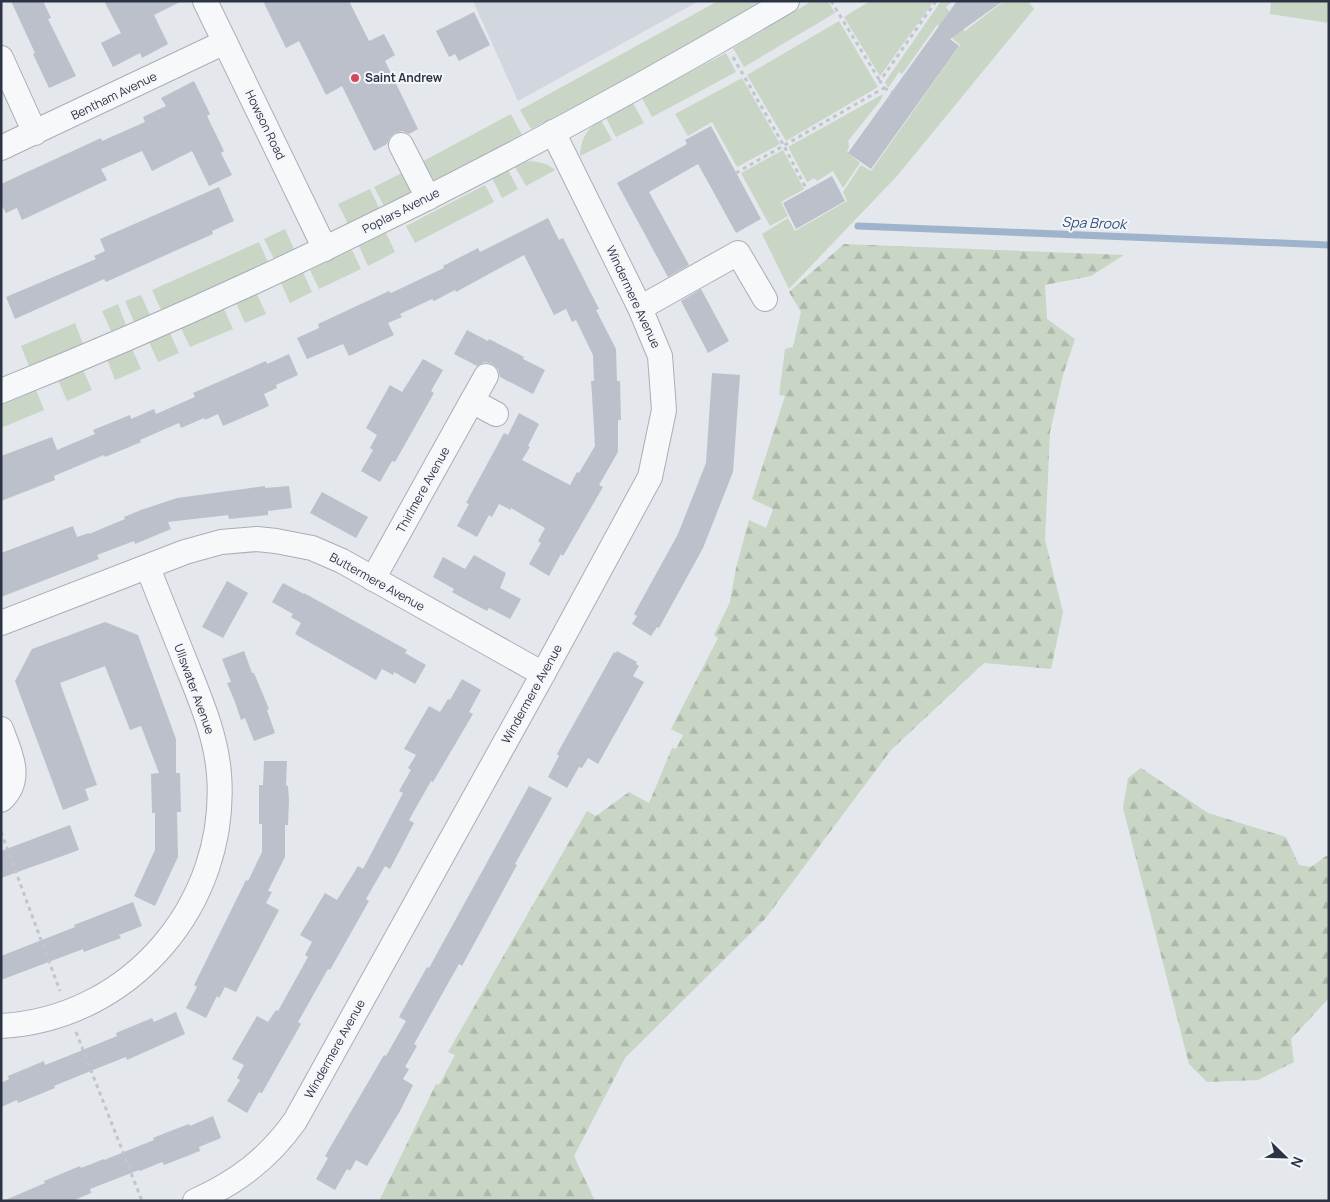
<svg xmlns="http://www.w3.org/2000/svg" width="1330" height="1202" viewBox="0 0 1330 1202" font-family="Manrope,sans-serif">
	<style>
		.built { fill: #d2d6de }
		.grass { fill: #c9d6c5 }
		.forest { fill: url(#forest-firs) }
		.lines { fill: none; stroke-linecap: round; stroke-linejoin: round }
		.stream { stroke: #9fb4cc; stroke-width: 7 }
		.building { fill: #bbc0ca }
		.minor-casing { stroke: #a9aeb7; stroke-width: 26 }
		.path { stroke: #c2c5cb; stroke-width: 3; stroke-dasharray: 4 4; stroke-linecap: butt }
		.minor { stroke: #f7f8fa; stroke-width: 24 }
		.poi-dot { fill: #d1495b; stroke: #f4f6f9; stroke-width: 2 }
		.labels { text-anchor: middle; stroke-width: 4; stroke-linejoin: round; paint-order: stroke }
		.poi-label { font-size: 12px; font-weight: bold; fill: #2b3445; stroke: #f4f6f9; text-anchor: start }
		.street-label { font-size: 12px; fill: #2b3445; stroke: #f4f6f9 }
		.water-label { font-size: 14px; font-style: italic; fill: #34527a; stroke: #f4f6f9 }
	</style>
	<defs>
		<pattern id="forest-firs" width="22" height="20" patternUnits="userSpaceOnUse" patternTransform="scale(1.25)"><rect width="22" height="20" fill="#c9d6c5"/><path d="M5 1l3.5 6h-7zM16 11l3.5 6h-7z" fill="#adb8ab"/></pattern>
	</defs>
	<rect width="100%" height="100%" fill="#e4e7ec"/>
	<polygon class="built" points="473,1 699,1 518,101"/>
	<g class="grass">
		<polygon points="718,1 764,1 597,95 531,129 520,110"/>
		<polygon points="812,1 828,1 835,13 744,67 733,48"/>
		<polygon points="870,1 934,1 880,76 844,17"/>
		<polygon points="941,1 953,1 946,7 954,18 944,30 937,25 902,74 899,72 888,88 885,82"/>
		<polygon points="1004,1 1028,1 1034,9 897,176 789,289 762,234 788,218 795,231 847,201 843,192 861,165 871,171 960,45 952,38 960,25 965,31"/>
		<polygon points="1271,1 1329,1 1329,23 1270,14"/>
		<polygon points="839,21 878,87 786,141 747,75"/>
		<polygon points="726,53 736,72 652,117 642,98"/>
		<polygon points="742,78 780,144 737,167 712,122 688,136 675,114"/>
		<polygon points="883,94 881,100 848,141 849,147 847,152 860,163 843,188 833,171 817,181 814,178 807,182 788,147"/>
		<polygon points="633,103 644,123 616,137 606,118"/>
		<polygon points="511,114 522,135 434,180 423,176 416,165"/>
		<path d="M601 120 612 140 580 156C580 141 587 127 601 120Z"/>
		<polygon points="783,150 804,189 781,202 788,216 770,226 741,173"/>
		<path d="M530 161C539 162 547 163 555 170L526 186 514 165Z"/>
		<polygon points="408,170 414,182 410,193 384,206 374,187"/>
		<polygon points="508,170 518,189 502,198 492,178"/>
		<polygon points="485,185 494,202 415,243 406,226"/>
		<polygon points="370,189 379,208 348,224 338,204"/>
		<polygon points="285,229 294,249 274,259 264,239"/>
		<polygon points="386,233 395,252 368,266 359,246"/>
		<polygon points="259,242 268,262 161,310 152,290"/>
		<polygon points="352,250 361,269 319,289 310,270"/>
		<polygon points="303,272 312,292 290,303 281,283"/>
		<polygon points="257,294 266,314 245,323 236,303"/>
		<polygon points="141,295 150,315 134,322 125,301"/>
		<polygon points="118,304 126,325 111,331 102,311"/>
		<polygon points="224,309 233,329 190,347 181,328"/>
		<polygon points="75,323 83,344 29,366 21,346"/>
		<polygon points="170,333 179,353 158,362 149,342"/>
		<polygon points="132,349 141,369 115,380 107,359"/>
		<polygon points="83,370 92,390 67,401 58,380"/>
		<polygon points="36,390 44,410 1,428 1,404"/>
	</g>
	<g class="forest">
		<polygon points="844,244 1124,255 1091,276 1045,285 1047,319 1075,339 1063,375 1050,432 1045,540 1063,612 1051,669 984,663 891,750 765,919 625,1058 574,1156 595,1201 379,1201 436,1084 439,1085 455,1055 448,1052 587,811 596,816 629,792 649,803 672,748 676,749 683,735 671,729 718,638 714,635 730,602 736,568 749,520 766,528 773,509 752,499 785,396 779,395 785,349 793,347 801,312 789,292"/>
		<polygon points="1141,768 1208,813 1286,837 1299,865 1311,867 1326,856 1329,857 1329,998 1291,1039 1294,1062 1258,1080 1207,1082 1189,1064 1123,808 1128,778"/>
	</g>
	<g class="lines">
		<polyline class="stream" points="858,226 1329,245"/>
	</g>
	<g class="building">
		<polygon points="11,1 43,1 51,18 48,19 76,76 49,88 33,54 35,53"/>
		<polygon points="104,1 182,1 154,15 168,44 142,58 140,53 113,67 101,43 121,33"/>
		<polygon points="263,1 349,1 369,41 384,34 395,55 385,61 418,129 409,134 402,131 395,133 390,137 387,144 374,151 342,86 326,95 299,41 286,48"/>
		<polygon points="957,1 1003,1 950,39 959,46 871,169 848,153"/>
		<polygon points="474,12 490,45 459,61 455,54 449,57 436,31"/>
		<polygon points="194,81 210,114 207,116 224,151 221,153 232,175 209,186 192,151 152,171 142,151 101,169 107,180 22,220 17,208 6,213 1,204 1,184 101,138 102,141 145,122 143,117 166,106 161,98"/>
		<polygon points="711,126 761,219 736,233 698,164 649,192 689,265 668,277 617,183 687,144 685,140"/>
		<polygon points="832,176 845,201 796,229 783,203"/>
		<polygon points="219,187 234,221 212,231 213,234 177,250 106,282 104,279 15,319 6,297 96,259 94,256 105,251 100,239"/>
		<polygon points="548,218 559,240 563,238 599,309 596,310 616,349 617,381 620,381 621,420 618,420 618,452 599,485 603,487 563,556 561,554 549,576 529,564 541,543 538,541 545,528 511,508 511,510 499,504 492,517 489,515 477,537 457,526 469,504 466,503 504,433 508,435 519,413 539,424 528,446 530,447 522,460 570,485 577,472 579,473 595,446 592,395 591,381 594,381 593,355 576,320 572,322 566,309 554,315 524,255 456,292 455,290 434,301 432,299 400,314 402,317 388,323 394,335 349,356 343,344 307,359 297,338 319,328 318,324 389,291 391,293 444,268 443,266 478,248 480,252"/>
		<polygon points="701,289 729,341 708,353 681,301"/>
		<polygon points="467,330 488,341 489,339 524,357 523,359 545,370 533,394 500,377 498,369 492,364 485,362 477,366 454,354"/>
		<polygon points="289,354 298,375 276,385 277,388 264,394 269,406 223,426 218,414 205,420 204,418 181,428 179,423 140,440 141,442 127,448 105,457 104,455 54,476 55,480 1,501 1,456 52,437 57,450 95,434 93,430 130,415 131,419 154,409 156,414 195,397 193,393 266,361 267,364"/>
		<polygon points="423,359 443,370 431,391 434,393 395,462 392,461 380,482 361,471 373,450 370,448 377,435 366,428 390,385 402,392"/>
		<polygon points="712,373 740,375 733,472 703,548 659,628 657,627 651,636 632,624 637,616 634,614 678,534 706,463"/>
		<polygon points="265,486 265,488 289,486 292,508 268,511 268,515 229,519 228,515 168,522 171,529 135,544 134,541 97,555 99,559 1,597 1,553 73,526 77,537 89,533 89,534 125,519 124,517 141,510 177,498"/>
		<polygon points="322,492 368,517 356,538 310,513"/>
		<polygon points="474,555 506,573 500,588 521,599 510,619 489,608 487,611 470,602 452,592 454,589 433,577 443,557 465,569"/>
		<polygon points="227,581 248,593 223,638 202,627"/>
		<polygon points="283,583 304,594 304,593 407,650 405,653 426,665 415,684 394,672 393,675 382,669 376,680 295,634 301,623 291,617 293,614 272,602"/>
		<polygon points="105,622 138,635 176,739 176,773 180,773 181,812 177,812 178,857 155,906 134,896 155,850 155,813 152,813 151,774 159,773 141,726 130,730 105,666 60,683 97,785 85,789 89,800 63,810 15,681 32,649"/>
		<polygon points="244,651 252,673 254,673 269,709 267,710 275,733 254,741 245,718 241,720 235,702 227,683 231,682 222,659"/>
		<polygon points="617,651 637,662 636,664 639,666 633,676 644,682 598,764 588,758 582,768 579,767 567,788 548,777 559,756 557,754 614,652 616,653"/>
		<polygon points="462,679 481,690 469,712 473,714 433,782 431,781 409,820 414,823 390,869 385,866 366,899 369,901 330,970 328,969 298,1022 301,1024 262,1093 259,1092 247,1113 227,1101 240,1080 237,1078 244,1065 232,1059 257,1016 268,1022 276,1010 278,1011 308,957 305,955 312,942 300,935 325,893 337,900 358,866 363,869 403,793 399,791 411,770 408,768 416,755 404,749 429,706 440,712 448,699 450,700"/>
		<polygon points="264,761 287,761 286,785 288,786 289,800 288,825 285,825 285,857 268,891 272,892 266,903 279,910 236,992 225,987 219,998 217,996 206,1018 186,1008 197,987 194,985 203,967 246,880 248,881 262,852 262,824 259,824 259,785 263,785"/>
		<polygon points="529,786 552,798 515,864 517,865 462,966 459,964 414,1044 417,1046 405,1067 409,1069 403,1079 413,1085 400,1111 367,1166 356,1160 350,1171 347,1169 335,1190 316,1179 328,1158 325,1156 384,1055 386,1056 406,1021 399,1017 427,967 429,968"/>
		<polygon points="70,825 79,850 1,878 1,851"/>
		<polygon points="133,902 142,926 119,935 121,938 102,945 84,952 83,949 1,980 1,956 75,927 74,925"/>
		<polygon points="176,1012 185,1034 127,1060 126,1057 103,1066 54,1086 55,1088 33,1097 18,1103 17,1100 1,1107 1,1083 9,1079 8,1076 44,1061 45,1065 68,1056 117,1036 116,1033 152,1018 154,1022"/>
		<polygon points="213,1116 221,1138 199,1147 200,1151 164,1165 162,1162 140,1171 139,1170 90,1189 91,1193 72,1201 3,1201 45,1183 44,1181 80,1166 81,1168 104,1159 104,1160 154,1140 153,1138 173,1130 189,1124 190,1126"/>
	</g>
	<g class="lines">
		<defs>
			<g id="minor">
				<polyline points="205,1 325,249"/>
				<polyline points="1,58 35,133"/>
				<polyline points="401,145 428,198"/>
				<polyline points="1,148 225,42"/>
				<polyline points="640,308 738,253 765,299"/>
				<polyline points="486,376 472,401 496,414"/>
				<path d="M1 391C273 282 535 150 787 1"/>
				<polyline points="373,579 472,401"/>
				<polyline points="1,623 185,552 221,542 257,539 276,541 312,548 342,561 543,674"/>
				<path d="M1 729C10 753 24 779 1 800"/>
				<path d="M1 1026C131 1019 229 903 219 774 216 736 201 701 187 666 174 633 161 600 148 568"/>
				<path d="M195 1201C237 1182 268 1159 295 1121L543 674 650 477 664 410 660 356 640 308 553 132"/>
			</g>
		</defs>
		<use href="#minor" class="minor-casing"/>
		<g class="path">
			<polyline points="831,1 880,81"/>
			<polyline points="733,57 784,146 807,190"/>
			<polyline points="884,88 892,92"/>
			<polyline points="736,173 884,88 880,81 936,1"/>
			<polyline points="1,832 60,991"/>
			<polyline points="76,1032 142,1201"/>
		</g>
		<use href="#minor" class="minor"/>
	</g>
	<circle class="poi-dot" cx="355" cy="78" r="5"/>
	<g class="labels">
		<g class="poi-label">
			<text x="365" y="82">Saint Andrew</text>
		</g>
		<g class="street-label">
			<text transform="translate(114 96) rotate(-26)" y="4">Bentham Avenue</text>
			<text transform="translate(265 125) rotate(64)" y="4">Howson Road</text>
			<text transform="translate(401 211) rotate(-27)" y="4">Poplars Avenue</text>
			<text transform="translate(633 297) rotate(65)" y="4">Windermere Avenue</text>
			<text transform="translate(423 490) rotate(-61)" y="4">Thirlmere Avenue</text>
			<text transform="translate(377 582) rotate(29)" y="4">Buttermere Avenue</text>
			<text transform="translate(194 689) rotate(70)" y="4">Ullswater Avenue</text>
			<text transform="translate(532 694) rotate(-61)" y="4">Windermere Avenue</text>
			<text transform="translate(335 1049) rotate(-61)" y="4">Windermere Avenue</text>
		</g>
		<g class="water-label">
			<text transform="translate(1094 223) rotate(2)" y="5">Spa Brook</text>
		</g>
	</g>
	<rect width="1330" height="1202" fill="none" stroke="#2b3445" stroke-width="5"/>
	<g transform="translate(1285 1157) rotate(113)" stroke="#f4f6f9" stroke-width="4" paint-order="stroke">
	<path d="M0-4L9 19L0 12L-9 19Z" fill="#2b3445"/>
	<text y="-8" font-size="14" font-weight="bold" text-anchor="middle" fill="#2b3445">N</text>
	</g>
</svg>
